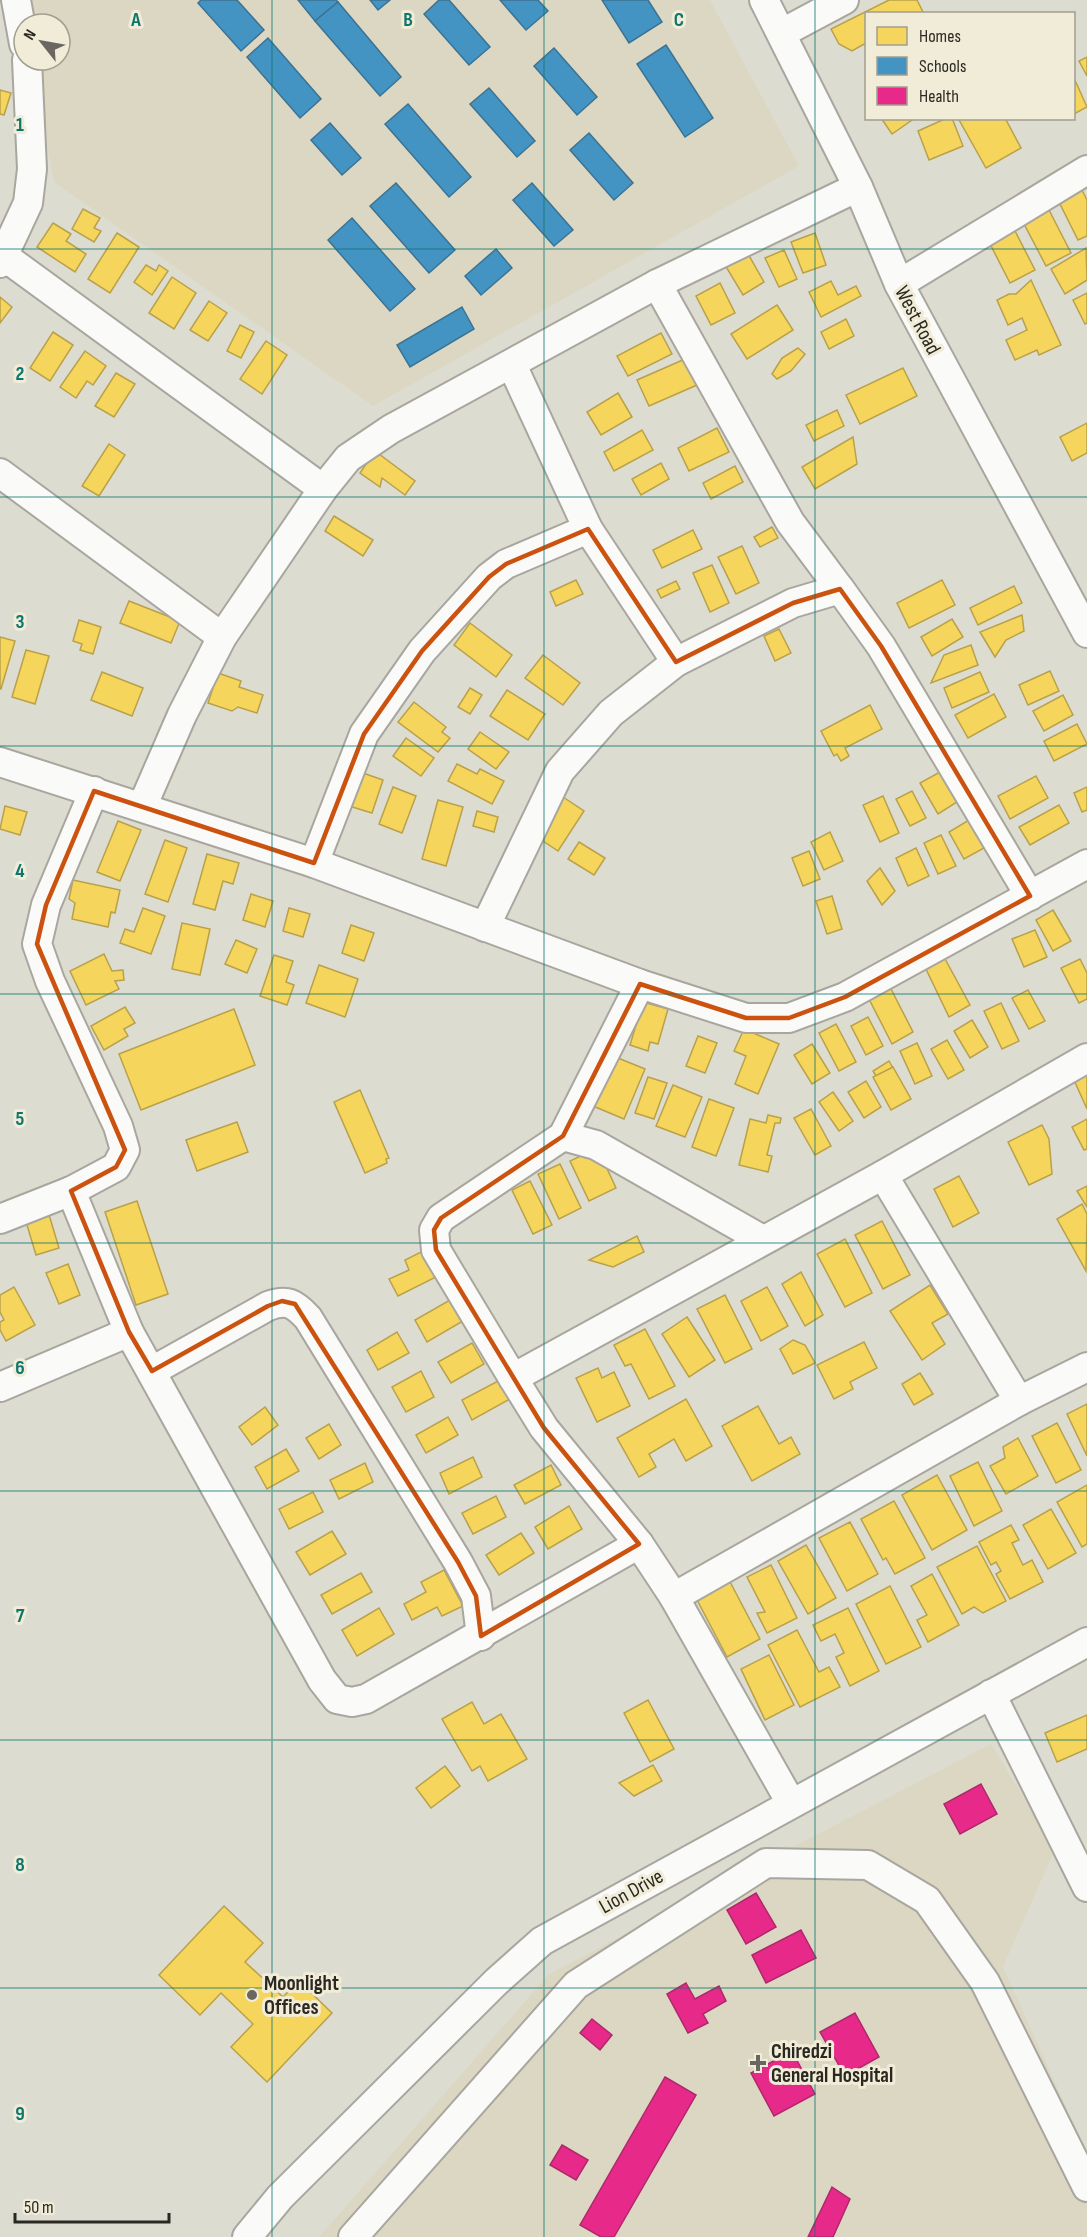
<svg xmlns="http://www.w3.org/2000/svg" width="1087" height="2237" viewBox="0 0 1087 2237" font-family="'Sofia Sans Condensed',sans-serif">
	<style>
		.built { fill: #dbd7c3 }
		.homes { fill: #f6d55c; stroke: #b9a14a; stroke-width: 1.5 }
		.schools { fill: #4393c3; stroke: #3c7392; stroke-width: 1.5 }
		.health { fill: #e7298a; stroke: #ae296a; stroke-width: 1.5 }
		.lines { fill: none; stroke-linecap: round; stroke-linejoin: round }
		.minor-casing { stroke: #a8a69e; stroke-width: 32 }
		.minor { stroke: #fafaf8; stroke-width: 28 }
		.marked { fill: none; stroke: #cc520f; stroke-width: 4.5; stroke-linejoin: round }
		.grid { fill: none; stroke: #0f766e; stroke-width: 1.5; stroke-opacity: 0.55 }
		.poi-dot { fill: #69675f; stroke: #f0ecd8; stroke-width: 2 }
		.labels { text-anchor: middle; stroke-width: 6; stroke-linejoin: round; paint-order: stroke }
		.street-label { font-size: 21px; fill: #2a2821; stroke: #f0ecd8 }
		.poi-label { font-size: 21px; font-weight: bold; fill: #2a2821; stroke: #f0ecd8; text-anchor: start }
		.grid-label { font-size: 20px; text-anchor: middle; font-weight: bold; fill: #0f766e; stroke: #f0ecd8; stroke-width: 6; stroke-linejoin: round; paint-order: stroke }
	</style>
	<rect width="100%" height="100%" fill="#dddcd1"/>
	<g class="built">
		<polygon points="18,0 710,0 799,166 373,406 54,182 30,60 60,60 60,24 24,24"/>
		<polygon points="991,1744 1055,1849 1003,1967 1087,2153 1087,2237 319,2237 549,1974"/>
	</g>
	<g class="homes">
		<polygon points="889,0 917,0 924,14 866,14 866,43 852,51 839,44 831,29"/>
		<polygon points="1087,57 1087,76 1079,61"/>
		<polygon points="1074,78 1087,107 1074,114"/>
		<polygon points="0,90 11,93 4,115 0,114"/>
		<polygon points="881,118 915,118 892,134"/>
		<polygon points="947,118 952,118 963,146 929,160 918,131"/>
		<polygon points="958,118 1005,118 1021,148 986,168"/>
		<polygon points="1082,190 1087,200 1087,236 1078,240 1059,202"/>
		<polygon points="1048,208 1071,253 1046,266 1023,222"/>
		<polygon points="83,209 100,218 94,228 101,231 94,242 72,229"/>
		<polygon points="53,223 71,234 66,241 86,254 75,272 37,247"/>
		<polygon points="1012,225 1035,270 1010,283 987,238"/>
		<polygon points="117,233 139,247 110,293 88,279"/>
		<polygon points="815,233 826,265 803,273 791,242"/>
		<polygon points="1086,248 1087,280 1065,294 1051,269"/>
		<polygon points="784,250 797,279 779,287 765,258"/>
		<polygon points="747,252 764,282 743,295 725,265"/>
		<polygon points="146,265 156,271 159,265 168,271 152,295 134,282"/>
		<polygon points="172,277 196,293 174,329 149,313"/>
		<polygon points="1031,280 1061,345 1039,355 1037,350 1015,360 1006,340 1027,330 1022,318 1008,325 997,300 1009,294 1016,294"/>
		<polygon points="831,281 838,295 856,286 861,296 821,317 809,292"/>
		<polygon points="720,283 735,313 711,325 696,296"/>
		<polygon points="1087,293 1087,323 1085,324 1073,300"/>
		<polygon points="0,297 12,307 0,323"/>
		<polygon points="209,301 227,313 208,341 190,330"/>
		<polygon points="777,305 793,330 747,359 731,334"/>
		<polygon points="846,319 854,336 829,349 821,332"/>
		<polygon points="240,325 254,332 241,358 227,351"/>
		<polygon points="53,332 73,345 50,381 30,368"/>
		<polygon points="661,333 672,354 628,376 617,356"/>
		<polygon points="266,341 287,355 262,394 240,379"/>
		<polygon points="798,348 805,354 791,371 777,379 772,374 782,358"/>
		<polygon points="85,351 106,366 93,385 87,381 76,398 60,387"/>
		<polygon points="685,359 697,385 649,406 637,380"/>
		<polygon points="903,368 917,396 860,424 846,395"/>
		<polygon points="116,373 135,384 114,417 95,406"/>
		<polygon points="618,393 632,417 601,435 587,412"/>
		<polygon points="837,410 844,426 814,441 806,425"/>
		<polygon points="1087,423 1087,453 1072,461 1060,437"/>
		<polygon points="717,428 729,452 689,471 678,448"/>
		<polygon points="642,430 653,450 614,471 604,452"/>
		<polygon points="853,437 857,464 815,489 802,467"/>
		<polygon points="109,444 125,455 99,496 82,486"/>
		<polygon points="375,451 415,481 405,495 382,478 380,487 360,473"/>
		<polygon points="661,463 669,479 641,495 632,479"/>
		<polygon points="735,466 743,482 711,499 703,483"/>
		<polygon points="334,516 373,540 363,556 325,531"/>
		<polygon points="772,527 778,538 760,547 754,537"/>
		<polygon points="693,530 702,549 662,568 653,550"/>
		<polygon points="742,546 759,583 736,594 718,557"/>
		<polygon points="712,565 729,603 710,612 693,573"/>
		<polygon points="576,580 583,594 556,606 550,592"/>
		<polygon points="942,580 955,605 909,628 897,603"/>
		<polygon points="676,581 680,589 661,598 657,590"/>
		<polygon points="1014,586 1022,603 978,625 970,608"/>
		<polygon points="129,601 180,621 171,643 120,623"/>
		<polygon points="1022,615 1024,631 1006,640 995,657 980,632"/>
		<polygon points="952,619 963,637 932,656 921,637"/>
		<polygon points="79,620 101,627 93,654 80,650 82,644 73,641"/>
		<polygon points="470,623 512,655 496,677 454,645"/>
		<polygon points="779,629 791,653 775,661 764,636"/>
		<polygon points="0,637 15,641 1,689 0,689"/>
		<polygon points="971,645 978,665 931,683 944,655"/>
		<polygon points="26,650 49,656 35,704 12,697"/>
		<polygon points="543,655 580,683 563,705 525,678"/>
		<polygon points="1050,671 1059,691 1028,705 1019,685"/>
		<polygon points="102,672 143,688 132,716 91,700"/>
		<polygon points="980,672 989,692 952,708 944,688"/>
		<polygon points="218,673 241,681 239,687 263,695 257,713 238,707 232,711 208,703"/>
		<polygon points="470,688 482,695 470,714 458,707"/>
		<polygon points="507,690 545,714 528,740 490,716"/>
		<polygon points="994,694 1006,717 968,738 955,715"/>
		<polygon points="1063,695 1073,715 1044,731 1033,711"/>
		<polygon points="414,702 446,727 442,732 450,738 438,752 398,722"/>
		<polygon points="870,705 882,729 845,748 849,756 841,761 837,754 834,756 821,731"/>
		<polygon points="1077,724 1087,744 1054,761 1044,741"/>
		<polygon points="480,732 509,752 496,769 468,749"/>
		<polygon points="406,738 434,758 421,776 393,756"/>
		<polygon points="457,764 477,774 480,769 504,781 492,804 448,781"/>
		<polygon points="360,772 383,780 372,813 349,806"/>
		<polygon points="940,772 957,802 938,814 920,783"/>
		<polygon points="1036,776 1048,798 1010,819 998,796"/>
		<polygon points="393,787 416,796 402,833 379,824"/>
		<polygon points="1087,787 1087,810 1082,812 1074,793"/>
		<polygon points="912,791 926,818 910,826 896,799"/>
		<polygon points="560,795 584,811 558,851 534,835"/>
		<polygon points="883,796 899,833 880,842 863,805"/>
		<polygon points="438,800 463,807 446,866 422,859"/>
		<polygon points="1059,805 1069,823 1030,845 1019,827"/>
		<polygon points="5,806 27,812 20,835 0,829"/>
		<polygon points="477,811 498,817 494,832 473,826"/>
		<polygon points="969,820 984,848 964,859 949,832"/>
		<polygon points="118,821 141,830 120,881 97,872"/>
		<polygon points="830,832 843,861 824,870 811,842"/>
		<polygon points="941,835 956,866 938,874 924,843"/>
		<polygon points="165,840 187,848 168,902 145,894"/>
		<polygon points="579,842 605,858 594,875 568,859"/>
		<polygon points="916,848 929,876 908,886 896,858"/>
		<polygon points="809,851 820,879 803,886 792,858"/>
		<polygon points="207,854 239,863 233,884 223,881 215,910 193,904"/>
		<polygon points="880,868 895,891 882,905 867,881"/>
		<polygon points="73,880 120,890 115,913 111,912 108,927 72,919 75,903 69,899"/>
		<polygon points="251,894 273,901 265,927 243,920"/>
		<polygon points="832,896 842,929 827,934 816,901"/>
		<polygon points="143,908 165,916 151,954 120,943 125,929 134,932"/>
		<polygon points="289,908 310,914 303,937 283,931"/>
		<polygon points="1053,910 1071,941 1053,951 1036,920"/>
		<polygon points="182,923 210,929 200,975 172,969"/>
		<polygon points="351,925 374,933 364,961 342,953"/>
		<polygon points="1035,930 1047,957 1024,967 1012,939"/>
		<polygon points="236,940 257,949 247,973 225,964"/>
		<polygon points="104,954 112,971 123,970 124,980 115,981 119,989 86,1005 70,971"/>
		<polygon points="274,955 293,961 286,982 294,985 287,1005 260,996"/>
		<polygon points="944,957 970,1005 949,1017 925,967"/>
		<polygon points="1080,959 1087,973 1087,999 1079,1003 1061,968"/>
		<polygon points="319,965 358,979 345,1017 306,1003"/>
		<polygon points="890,987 913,1032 892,1044 869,999"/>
		<polygon points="1028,990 1045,1021 1029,1029 1012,998"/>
		<polygon points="643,1002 668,1009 658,1044 650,1042 648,1051 630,1045"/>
		<polygon points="1001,1003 1019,1041 1002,1049 984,1011"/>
		<polygon points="125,1007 135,1023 124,1029 128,1036 104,1050 91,1026"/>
		<polygon points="234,1009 255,1065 141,1110 119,1054"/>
		<polygon points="868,1017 883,1046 866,1055 851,1026"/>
		<polygon points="972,1020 988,1047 970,1058 954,1031"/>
		<polygon points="836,1024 856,1062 839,1071 819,1033"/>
		<polygon points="744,1029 779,1044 758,1094 735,1084 746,1056 734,1051"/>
		<polygon points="698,1036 717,1043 705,1073 686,1066"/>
		<polygon points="947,1040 964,1070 948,1079 931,1049"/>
		<polygon points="917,1043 932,1076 915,1084 900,1051"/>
		<polygon points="812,1044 830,1073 812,1084 794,1055"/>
		<polygon points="613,1056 645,1069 624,1119 593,1106"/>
		<polygon points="889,1061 910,1098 894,1107 873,1071"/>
		<polygon points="893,1067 911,1099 891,1110 873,1077"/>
		<polygon points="1087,1074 1087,1109 1074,1080"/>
		<polygon points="648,1077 667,1083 654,1119 635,1113"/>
		<polygon points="866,1081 881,1107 864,1118 848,1092"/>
		<polygon points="673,1085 702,1097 685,1137 656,1126"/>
		<polygon points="360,1090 389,1158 386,1159 387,1163 365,1173 334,1102"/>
		<polygon points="833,1092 853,1121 839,1131 819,1102"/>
		<polygon points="709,1099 734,1108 716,1156 692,1147"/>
		<polygon points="811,1109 831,1146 815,1155 794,1118"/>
		<polygon points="768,1115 781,1118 780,1123 775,1123 767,1155 772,1156 768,1172 739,1165 750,1119 766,1123"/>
		<polygon points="1087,1119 1087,1149 1084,1150 1072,1127"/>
		<polygon points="237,1122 248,1152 197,1171 186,1140"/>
		<polygon points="1042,1125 1049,1139 1052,1174 1029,1185 1008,1142"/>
		<polygon points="596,1145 616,1188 589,1201 570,1161 589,1152"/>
		<polygon points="560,1164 581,1208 559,1219 538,1174"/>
		<polygon points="959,1176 979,1213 953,1227 934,1189"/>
		<polygon points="530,1181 552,1225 533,1234 512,1190"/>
		<polygon points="1087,1186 1087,1207 1077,1191"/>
		<polygon points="137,1201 168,1294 136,1305 105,1212"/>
		<polygon points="1082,1204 1087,1214 1086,1271 1057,1219"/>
		<polygon points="47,1208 59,1248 36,1255 24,1215"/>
		<polygon points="882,1221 910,1275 883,1289 855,1235"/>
		<polygon points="637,1236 644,1252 613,1267 589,1260"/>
		<polygon points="845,1239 872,1293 845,1307 817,1254"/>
		<polygon points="425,1250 438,1276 398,1296 389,1279 409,1270 405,1260"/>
		<polygon points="68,1264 80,1295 59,1304 46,1273"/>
		<polygon points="801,1272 823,1315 805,1326 782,1284"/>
		<polygon points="930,1285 948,1314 932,1323 945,1344 922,1360 890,1311"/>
		<polygon points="14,1287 35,1325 6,1341 0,1330 0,1322 4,1320 0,1312 0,1295"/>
		<polygon points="767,1287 788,1326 761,1341 741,1301"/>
		<polygon points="725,1295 752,1349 725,1363 697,1309"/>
		<polygon points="450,1300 463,1321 427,1342 415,1320"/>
		<polygon points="687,1317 715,1360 689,1377 662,1334"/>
		<polygon points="645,1329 675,1386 649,1399 631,1364 625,1366 614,1345"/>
		<polygon points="397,1332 409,1353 378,1370 367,1350"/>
		<polygon points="793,1340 805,1345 815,1363 793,1374 780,1349"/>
		<polygon points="864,1342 877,1368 850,1382 853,1389 834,1399 817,1365"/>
		<polygon points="472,1343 484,1364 451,1383 438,1362"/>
		<polygon points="598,1368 602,1378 614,1372 630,1406 597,1422 576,1378"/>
		<polygon points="421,1371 434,1397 406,1412 392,1387"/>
		<polygon points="920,1373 933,1394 914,1405 902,1384"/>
		<polygon points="500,1380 510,1399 472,1420 462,1400"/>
		<polygon points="686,1399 712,1446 686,1461 674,1439 649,1454 656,1467 639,1477 617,1438"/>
		<polygon points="1087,1404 1087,1456 1067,1414"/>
		<polygon points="758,1406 779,1444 791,1437 800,1454 752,1481 722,1426"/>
		<polygon points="265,1407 278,1425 252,1445 239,1427"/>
		<polygon points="448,1417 458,1435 426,1453 416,1435"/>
		<polygon points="1057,1423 1081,1470 1056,1483 1032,1436"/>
		<polygon points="329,1424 341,1445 319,1459 306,1438"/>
		<polygon points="1018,1438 1038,1476 1006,1494 990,1466 1005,1458 1003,1447"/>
		<polygon points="286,1449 299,1471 267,1489 255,1467"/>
		<polygon points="473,1457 482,1477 449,1494 440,1473"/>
		<polygon points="978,1462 1002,1511 974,1526 950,1476"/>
		<polygon points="365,1463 373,1482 339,1499 330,1480"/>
		<polygon points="551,1465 561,1485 525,1504 514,1485"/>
		<polygon points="937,1475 967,1530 932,1550 902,1495"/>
		<polygon points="1087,1485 1087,1544 1082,1547 1057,1502"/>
		<polygon points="313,1492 323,1512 289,1529 279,1509"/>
		<polygon points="496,1496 506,1517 473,1534 462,1513"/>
		<polygon points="894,1501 925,1558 895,1574 886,1558 883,1560 861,1519"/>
		<polygon points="569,1506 582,1529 548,1549 535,1527"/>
		<polygon points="1051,1509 1076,1553 1048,1569 1023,1525"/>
		<polygon points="850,1522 878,1574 847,1591 819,1538"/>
		<polygon points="1011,1525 1019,1540 1012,1543 1023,1565 1032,1560 1043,1582 1010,1599 996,1574 1001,1571 996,1562 991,1565 979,1542"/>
		<polygon points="332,1531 346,1554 310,1575 296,1552"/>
		<polygon points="521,1533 534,1553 499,1575 486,1555"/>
		<polygon points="806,1545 836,1598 808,1614 778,1561"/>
		<polygon points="977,1546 1006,1601 983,1613 974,1607 962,1614 937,1567"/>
		<polygon points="771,1565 797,1618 767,1633 757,1613 765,1612 747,1577"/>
		<polygon points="444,1570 463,1606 442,1616 437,1607 412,1620 404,1604 426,1592 421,1582"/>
		<polygon points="361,1573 372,1592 332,1614 321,1595"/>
		<polygon points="932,1574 959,1625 928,1642 917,1620 927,1615 911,1586"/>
		<polygon points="728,1578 760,1639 727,1657 695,1596"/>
		<polygon points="890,1586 921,1647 886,1664 856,1604"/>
		<polygon points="379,1608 394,1634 357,1656 342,1630"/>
		<polygon points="848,1608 879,1671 850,1686 836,1657 844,1653 835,1634 821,1641 813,1625"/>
		<polygon points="797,1630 819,1672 829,1667 840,1687 800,1707 768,1645"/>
		<polygon points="769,1655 794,1705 765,1720 741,1669"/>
		<polygon points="648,1700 674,1749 650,1762 624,1713"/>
		<polygon points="472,1702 484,1724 501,1714 527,1759 488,1781 480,1766 472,1771 442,1719"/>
		<polygon points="1087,1715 1087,1749 1057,1762 1045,1733"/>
		<polygon points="653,1765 662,1781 634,1796 619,1783"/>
		<polygon points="445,1766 460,1786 431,1808 416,1788"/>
		<polygon points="224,1906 263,1943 245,1962 283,1997 299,1981 332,2013 267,2082 231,2047 253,2024 221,1993 200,2015 159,1975"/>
	</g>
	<g class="schools">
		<polygon points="201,0 237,0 264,30 241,51 198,3"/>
		<polygon points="298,0 336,0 338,2 315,21"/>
		<polygon points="370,0 390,0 378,10"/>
		<polygon points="439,0 449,0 490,47 469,65 424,14"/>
		<polygon points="500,0 538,0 548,11 526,30"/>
		<polygon points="602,0 648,0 662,22 629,43"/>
		<polygon points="338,2 401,77 380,96 315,21"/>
		<polygon points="268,38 321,99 300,118 247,57"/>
		<polygon points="666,45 713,118 685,137 637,64"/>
		<polygon points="554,48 597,97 577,115 534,66"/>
		<polygon points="489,88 535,141 517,157 470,104"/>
		<polygon points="408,104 471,177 449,197 385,124"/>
		<polygon points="330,123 361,158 342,175 311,140"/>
		<polygon points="589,133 633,183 614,200 570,150"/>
		<polygon points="396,183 455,250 429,273 370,206"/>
		<polygon points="532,183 573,230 554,246 513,200"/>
		<polygon points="352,218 415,289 390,311 328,240"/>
		<polygon points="496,249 512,268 481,295 465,276"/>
		<polygon points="462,307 474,329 410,367 397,345"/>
	</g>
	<g class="health">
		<polygon points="981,1784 997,1814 960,1834 944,1804"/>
		<polygon points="756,1893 776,1927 746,1944 727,1910"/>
		<polygon points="801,1930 816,1958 766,1983 752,1955"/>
		<polygon points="686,1983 695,1999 719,1986 726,2001 703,2014 708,2023 688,2033 667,1994"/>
		<polygon points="855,2013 879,2057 845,2076 820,2032"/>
		<polygon points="592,2019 612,2035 600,2050 580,2033"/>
		<polygon points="792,2051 815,2094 774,2116 751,2073"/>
		<polygon points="665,2077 696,2095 614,2237 601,2237 580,2225"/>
		<polygon points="562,2145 588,2160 576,2180 550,2165"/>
		<polygon points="832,2187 850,2199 833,2237 808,2237"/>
	</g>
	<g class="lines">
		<defs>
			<g id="minor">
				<polyline points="16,0 24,44"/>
				<polyline points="764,0 858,187 899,284 1087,633"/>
				<polyline points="782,33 844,0"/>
				<polyline points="5,257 323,489"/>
				<polyline points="0,263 28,203 32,169 27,60"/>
				<polyline points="657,284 790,522 840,589"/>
				<polyline points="899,284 1087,170"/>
				<polyline points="512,365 588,529 676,662"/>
				<polyline points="0,473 222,637"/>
				<polyline points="0,762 314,863 640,984 746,1018 789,1018 845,997 1087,864"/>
				<polyline points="142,807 182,715 222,637 323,489 348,458 391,429 657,284 858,187"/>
				<polyline points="314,863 364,734 422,651 489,577 506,564 588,529"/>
				<polyline points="485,927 560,771 611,713 676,662 793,603 840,589 881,646 1030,896"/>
				<polyline points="640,984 563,1136 441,1218 434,1230 436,1250 513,1378 883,1175 1087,1058"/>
				<polyline points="563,1136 596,1145 763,1240"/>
				<polyline points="883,1175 1019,1401 1087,1367"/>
				<polyline points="71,1191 129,1332 322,1680 337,1699 352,1702 366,1699 639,1544"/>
				<polyline points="0,1219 71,1191 116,1167 125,1150 118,1126 50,981 37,944 46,905 94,791"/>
				<path d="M152 1371 268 1306C287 1299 294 1303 308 1318L458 1562 476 1596 481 1636"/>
				<polyline points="513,1378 544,1428 639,1544 674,1597 791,1803"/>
				<polyline points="0,1387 129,1332"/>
				<polyline points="674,1597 1019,1401"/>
				<polyline points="991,1694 1087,1887"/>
				<polyline points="247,2237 280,2197 496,1982 542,1941 1087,1642"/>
				<polyline points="353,2237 576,1985 766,1863 868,1865 927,1900 985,1982 1087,2187"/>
			</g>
		</defs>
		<use href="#minor" class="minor-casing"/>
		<use href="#minor" class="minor"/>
	</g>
	<path class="marked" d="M588 529 676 662 793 603 840 589 881 646 1030 896 845 997 789 1018H746L640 984 563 1136 441 1218 434 1230 436 1250 544 1428 639 1544 481 1636 476 1596 458 1562 295 1304 282 1301 268 1306 152 1371 129 1332 71 1191 116 1167 125 1150 37 944 46 905 94 791 314 863 364 734 422 651 489 577 506 564Z"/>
	<path class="grid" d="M272 0V2237M544 0V2237M815 0V2237M0 249H1087M0 497H1087M0 746H1087M0 994H1087M0 1243H1087M0 1491H1087M0 1740H1087M0 1988H1087"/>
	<g class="poi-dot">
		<circle cx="252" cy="1995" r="6"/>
		<path d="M755 2054h6v6h6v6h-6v6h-6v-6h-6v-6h6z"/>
	</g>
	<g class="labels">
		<g class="street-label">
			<text transform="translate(918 320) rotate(62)" y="7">West Road</text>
			<text transform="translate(631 1891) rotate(-29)" y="7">Lion Drive</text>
		</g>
		<g class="poi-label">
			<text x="264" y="1990">Moonlight<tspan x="264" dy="24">Offices</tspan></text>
			<text x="771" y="2058">Chiredzi<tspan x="771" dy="24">General Hospital</tspan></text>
		</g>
	</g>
	<g class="grid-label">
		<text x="136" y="26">A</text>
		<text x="408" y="26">B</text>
		<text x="679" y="26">C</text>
		<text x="20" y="131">1</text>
		<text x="20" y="380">2</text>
		<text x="20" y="628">3</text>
		<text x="20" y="877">4</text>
		<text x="20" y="1125">5</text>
		<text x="20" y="1374">6</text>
		<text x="20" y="1622">7</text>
		<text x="20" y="1871">8</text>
		<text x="20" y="2120">9</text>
	</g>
	<rect x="865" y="12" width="210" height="108" fill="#f0ecd8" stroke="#a19e8f" stroke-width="1.5"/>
	<rect x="877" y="27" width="30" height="18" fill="#f6d55c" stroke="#a19e8f" stroke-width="1.5"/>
	<text x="919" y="42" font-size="18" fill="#2a2821">Homes</text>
	<rect x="877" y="57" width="30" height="18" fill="#4393c3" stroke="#a19e8f" stroke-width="1.5"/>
	<text x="919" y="72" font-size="18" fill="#2a2821">Schools</text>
	<rect x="877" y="87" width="30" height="18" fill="#e7298a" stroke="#a19e8f" stroke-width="1.5"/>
	<text x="919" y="102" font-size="18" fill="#2a2821">Health</text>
	<g transform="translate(42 42) rotate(301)"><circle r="28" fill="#f0ecd8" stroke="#a19e8f" stroke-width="1.5"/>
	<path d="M0-4.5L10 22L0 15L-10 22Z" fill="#69675f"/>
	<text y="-9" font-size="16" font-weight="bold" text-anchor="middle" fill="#2a2821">N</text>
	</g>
	<path d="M15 2213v9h154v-9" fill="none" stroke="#2a2821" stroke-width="3"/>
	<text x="24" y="2213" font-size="18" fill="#2a2821" stroke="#f0ecd8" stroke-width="4.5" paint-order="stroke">50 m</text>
</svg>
